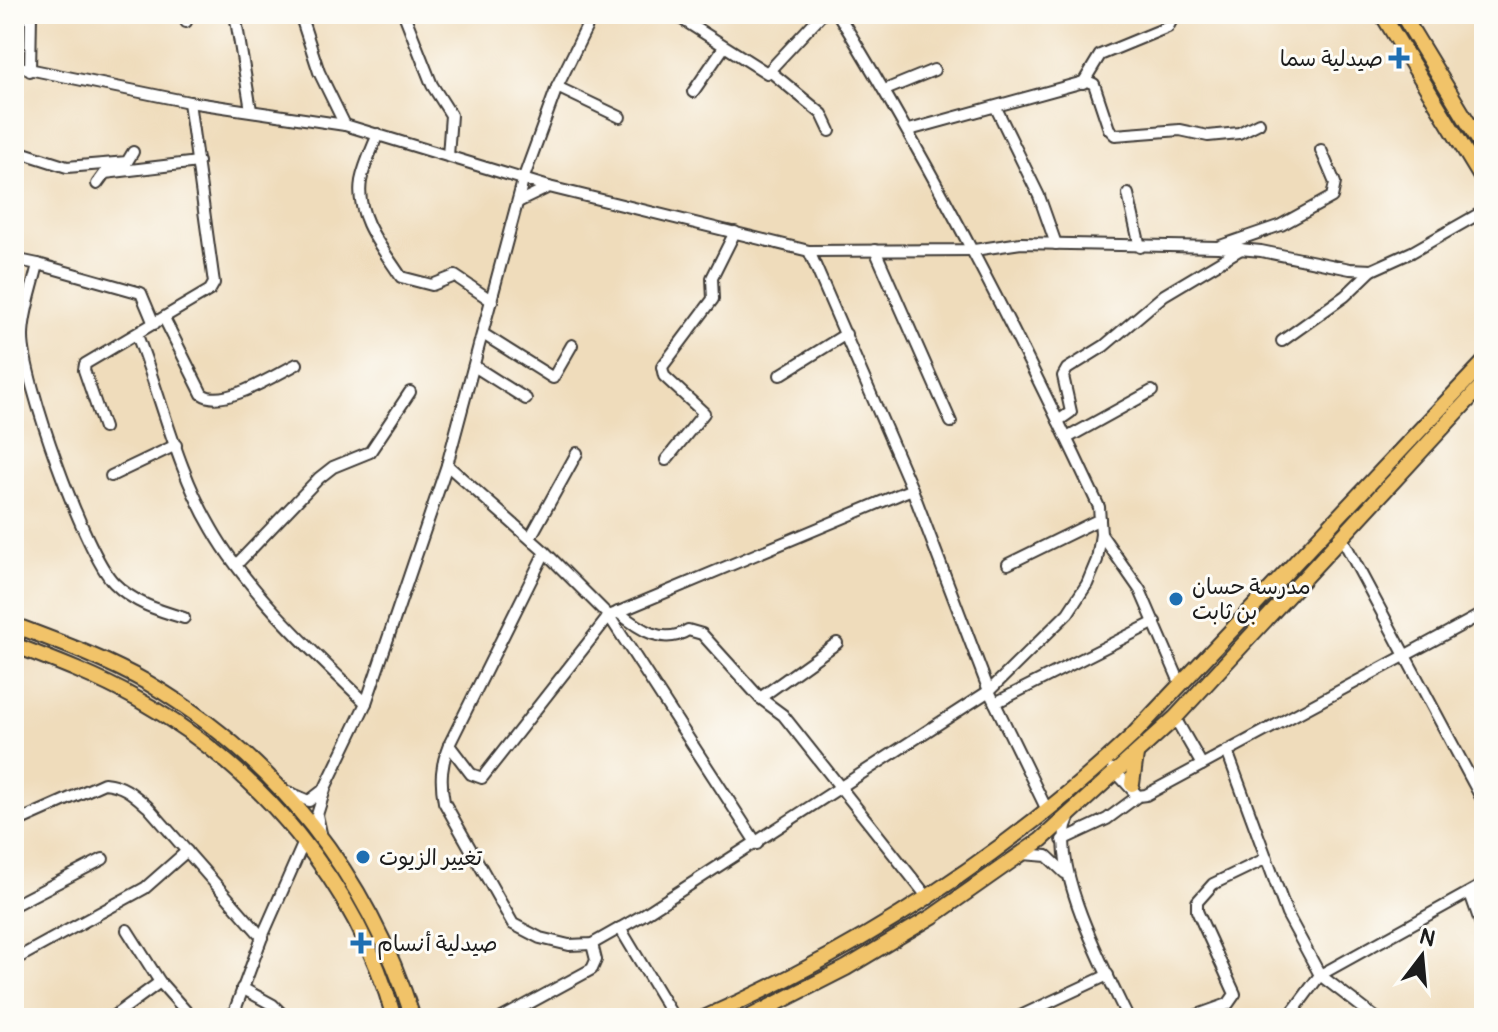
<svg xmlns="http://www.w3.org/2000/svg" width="1498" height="1032" viewBox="0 0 1498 1032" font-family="Pangolin,'Playpen Sans Arabic',sans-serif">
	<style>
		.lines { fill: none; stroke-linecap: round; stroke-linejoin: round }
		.minor-casing { stroke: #3c3934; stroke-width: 14 }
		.major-casing { stroke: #3c3934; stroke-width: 18 }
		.minor { stroke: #fff; stroke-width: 10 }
		.major { stroke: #f1c369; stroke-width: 14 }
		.poi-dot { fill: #1f6fb2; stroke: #fdfcf7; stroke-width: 3 }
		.labels { text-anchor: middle; stroke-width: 6; stroke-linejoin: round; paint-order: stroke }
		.poi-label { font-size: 22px; fill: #1c1c1c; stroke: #fdfcf7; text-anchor: start }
	</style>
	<rect width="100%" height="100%" fill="#fdfcf7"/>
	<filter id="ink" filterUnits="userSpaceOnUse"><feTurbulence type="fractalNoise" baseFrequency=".0125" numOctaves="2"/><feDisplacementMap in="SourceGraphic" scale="16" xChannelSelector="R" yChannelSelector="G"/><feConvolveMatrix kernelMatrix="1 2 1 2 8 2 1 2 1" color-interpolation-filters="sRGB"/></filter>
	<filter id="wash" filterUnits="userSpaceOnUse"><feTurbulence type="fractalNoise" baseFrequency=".006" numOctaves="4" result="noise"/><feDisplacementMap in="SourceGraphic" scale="32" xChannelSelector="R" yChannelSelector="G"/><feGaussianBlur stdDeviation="1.8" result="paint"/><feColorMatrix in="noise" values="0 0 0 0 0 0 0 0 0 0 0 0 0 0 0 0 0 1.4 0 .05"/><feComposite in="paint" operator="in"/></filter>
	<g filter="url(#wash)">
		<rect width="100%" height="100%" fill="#efdcbb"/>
	</g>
	<g filter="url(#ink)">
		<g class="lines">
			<defs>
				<g id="minor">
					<polyline points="185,14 186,22"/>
					<polyline points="235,14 251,110"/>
					<polyline points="300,14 319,72 345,125"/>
					<polyline points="404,14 432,85 451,115 448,156"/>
					<polyline points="674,14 767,73 822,14"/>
					<polyline points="14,66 189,102 345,125 549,187 809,251 912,489 989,691 1047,810"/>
					<polyline points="30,71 31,14"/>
					<polyline points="771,72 822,114 830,131"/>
					<polyline points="1083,83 1100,55 1168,27 1175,14"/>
					<polyline points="557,87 620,117"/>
					<polyline points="885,90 934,70"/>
					<polyline points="693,92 724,47"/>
					<polyline points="996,108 1039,196 1056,244"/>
					<polyline points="909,130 1087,81 1094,84 1109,129 1115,135 1180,130 1208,136 1239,133 1259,123"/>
					<path d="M378 134C372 149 364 165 361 181 355 217 383 249 401 277L432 285 455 276 492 301"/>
					<polyline points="14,150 67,167 127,162 133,152"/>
					<polyline points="97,184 105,173 198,162"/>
					<polyline points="1128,194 1140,247"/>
					<polyline points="14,202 15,217"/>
					<polyline points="518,202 549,187"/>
					<polyline points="1220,246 1281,225 1332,197 1335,183 1321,150"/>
					<polyline points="875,250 951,422"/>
					<polyline points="809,251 974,250 1021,243 1218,247 1261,251 1350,269 1372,270 1412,252 1484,211"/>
					<path d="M14 259 38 264C33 287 23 313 23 336 22 378 85 554 114 583 134 603 157 610 184 618"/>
					<polyline points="38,264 141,293 154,324"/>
					<path d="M164 318 202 394C223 409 275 375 297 364"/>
					<polyline points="483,334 553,378 572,345"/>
					<path d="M137 335C162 399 177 470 212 529 247 591 315 654 366 703"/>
					<polyline points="1282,341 1345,296 1372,270"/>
					<polyline points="474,366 526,399"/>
					<polyline points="780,375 846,334"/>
					<polyline points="1058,421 1071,412 1063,376 1067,369 1104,346 1164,295 1241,249"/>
					<polyline points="104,428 84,370 85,364 210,290 214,283 189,102"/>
					<polyline points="1067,438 1152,391"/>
					<polyline points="666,460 704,413 664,376 662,367 713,299 712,278 735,232"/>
					<polyline points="447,465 545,552 609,616 757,844"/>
					<polyline points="111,476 176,445"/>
					<polyline points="1101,534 1140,590 1181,685"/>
					<polyline points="530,538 577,453"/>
					<polyline points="1342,538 1484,803"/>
					<path d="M545 552 449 745C441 765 440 780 444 802L513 924 540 938 569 945 592 944 643 915 989 691 1068 613 1087 584 1097 560 1101 534 1099 507C1020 338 936 173 838 14"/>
					<polyline points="237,564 319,478 333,467 370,452 410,392"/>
					<polyline points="1008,564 1100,519"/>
					<path d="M618 612C639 629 663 646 688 630L702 634 760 698 783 715 929 899"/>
					<polyline points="760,698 837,643"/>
					<polyline points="995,703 1155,622"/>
					<polyline points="1175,718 1202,765"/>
					<polyline points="449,745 471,774 482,778 609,616 912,489"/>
					<polyline points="1227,751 1287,914 1320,975 1376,1018"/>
					<polyline points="1113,769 1138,796 1146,795 1484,613"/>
					<polyline points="288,792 309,801 322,791"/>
					<path d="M1069 818C1047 862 1107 974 1128 1018"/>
					<path d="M14 823 104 783C124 785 133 794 148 807L262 937"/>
					<polyline points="321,833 317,815 326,786 366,703 447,465 524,177 557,87 593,14"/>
					<polyline points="1062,840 1107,819 1138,796"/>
					<polyline points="1023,854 1047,856 1065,873"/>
					<polyline points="1470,893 1484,933"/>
					<polyline points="14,905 103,859"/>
					<polyline points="620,928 674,1018"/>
					<polyline points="127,930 160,982 192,1018"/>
					<polyline points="14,960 145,888 187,851"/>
					<polyline points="242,988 273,1005 286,1018"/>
					<polyline points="111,1018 160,982"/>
					<polyline points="232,1018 262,937 304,842"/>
					<polyline points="502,1018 592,969 596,960 592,944"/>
					<polyline points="1016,1018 1108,975"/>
					<polyline points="1189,1018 1228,1004 1235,994 1197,911 1197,902 1213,884 1267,858"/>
					<polyline points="1288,1018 1320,975 1484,884"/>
					<polyline points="1476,1018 1484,1014"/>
				</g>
				<g id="major">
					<polyline points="1382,14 1484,182"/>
					<polyline points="1402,14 1484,149"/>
					<path d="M14 625C59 642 106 659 148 683 277 759 368 876 413 1018"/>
					<path d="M20 628 14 645C56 661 98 677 137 699 258 767 357 883 394 1018"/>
					<polyline points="1132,784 1136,755"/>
					<path d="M704 1018C862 948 1006 855 1132 736L1484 362"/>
					<polyline points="748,1018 846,968 933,916 1041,840 1175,718 1484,383"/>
				</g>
			</defs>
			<use href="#minor" class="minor-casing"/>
			<use href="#major" class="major-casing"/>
			<use href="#minor" class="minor"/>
			<use href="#major" class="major"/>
		</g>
	</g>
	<g class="poi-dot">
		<path d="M1395 46h8v8h8v8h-8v8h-8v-8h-8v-8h8z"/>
		<circle cx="1176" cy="599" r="8"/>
		<circle cx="363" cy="857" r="8"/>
		<path d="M357 931h8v8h8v8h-8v8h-8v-8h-8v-8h8z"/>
	</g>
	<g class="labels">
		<g class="poi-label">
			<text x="1383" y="66" text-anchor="end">صيدلية سما</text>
			<text x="1192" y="594">مدرسة حسان<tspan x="1192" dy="25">بن ثابت</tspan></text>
			<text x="379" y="865">تغيير الزيوت</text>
			<text x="377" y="951">صيدلية أنسام</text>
		</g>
	</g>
	<rect width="1498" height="1032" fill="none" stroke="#fdfcf7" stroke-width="48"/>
	<g transform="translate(1422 956) rotate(16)" stroke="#fdfcf7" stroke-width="6" paint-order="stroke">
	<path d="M0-6L14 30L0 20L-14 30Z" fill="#1c1c1c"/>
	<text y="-12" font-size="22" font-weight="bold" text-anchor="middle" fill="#1c1c1c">N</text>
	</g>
</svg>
